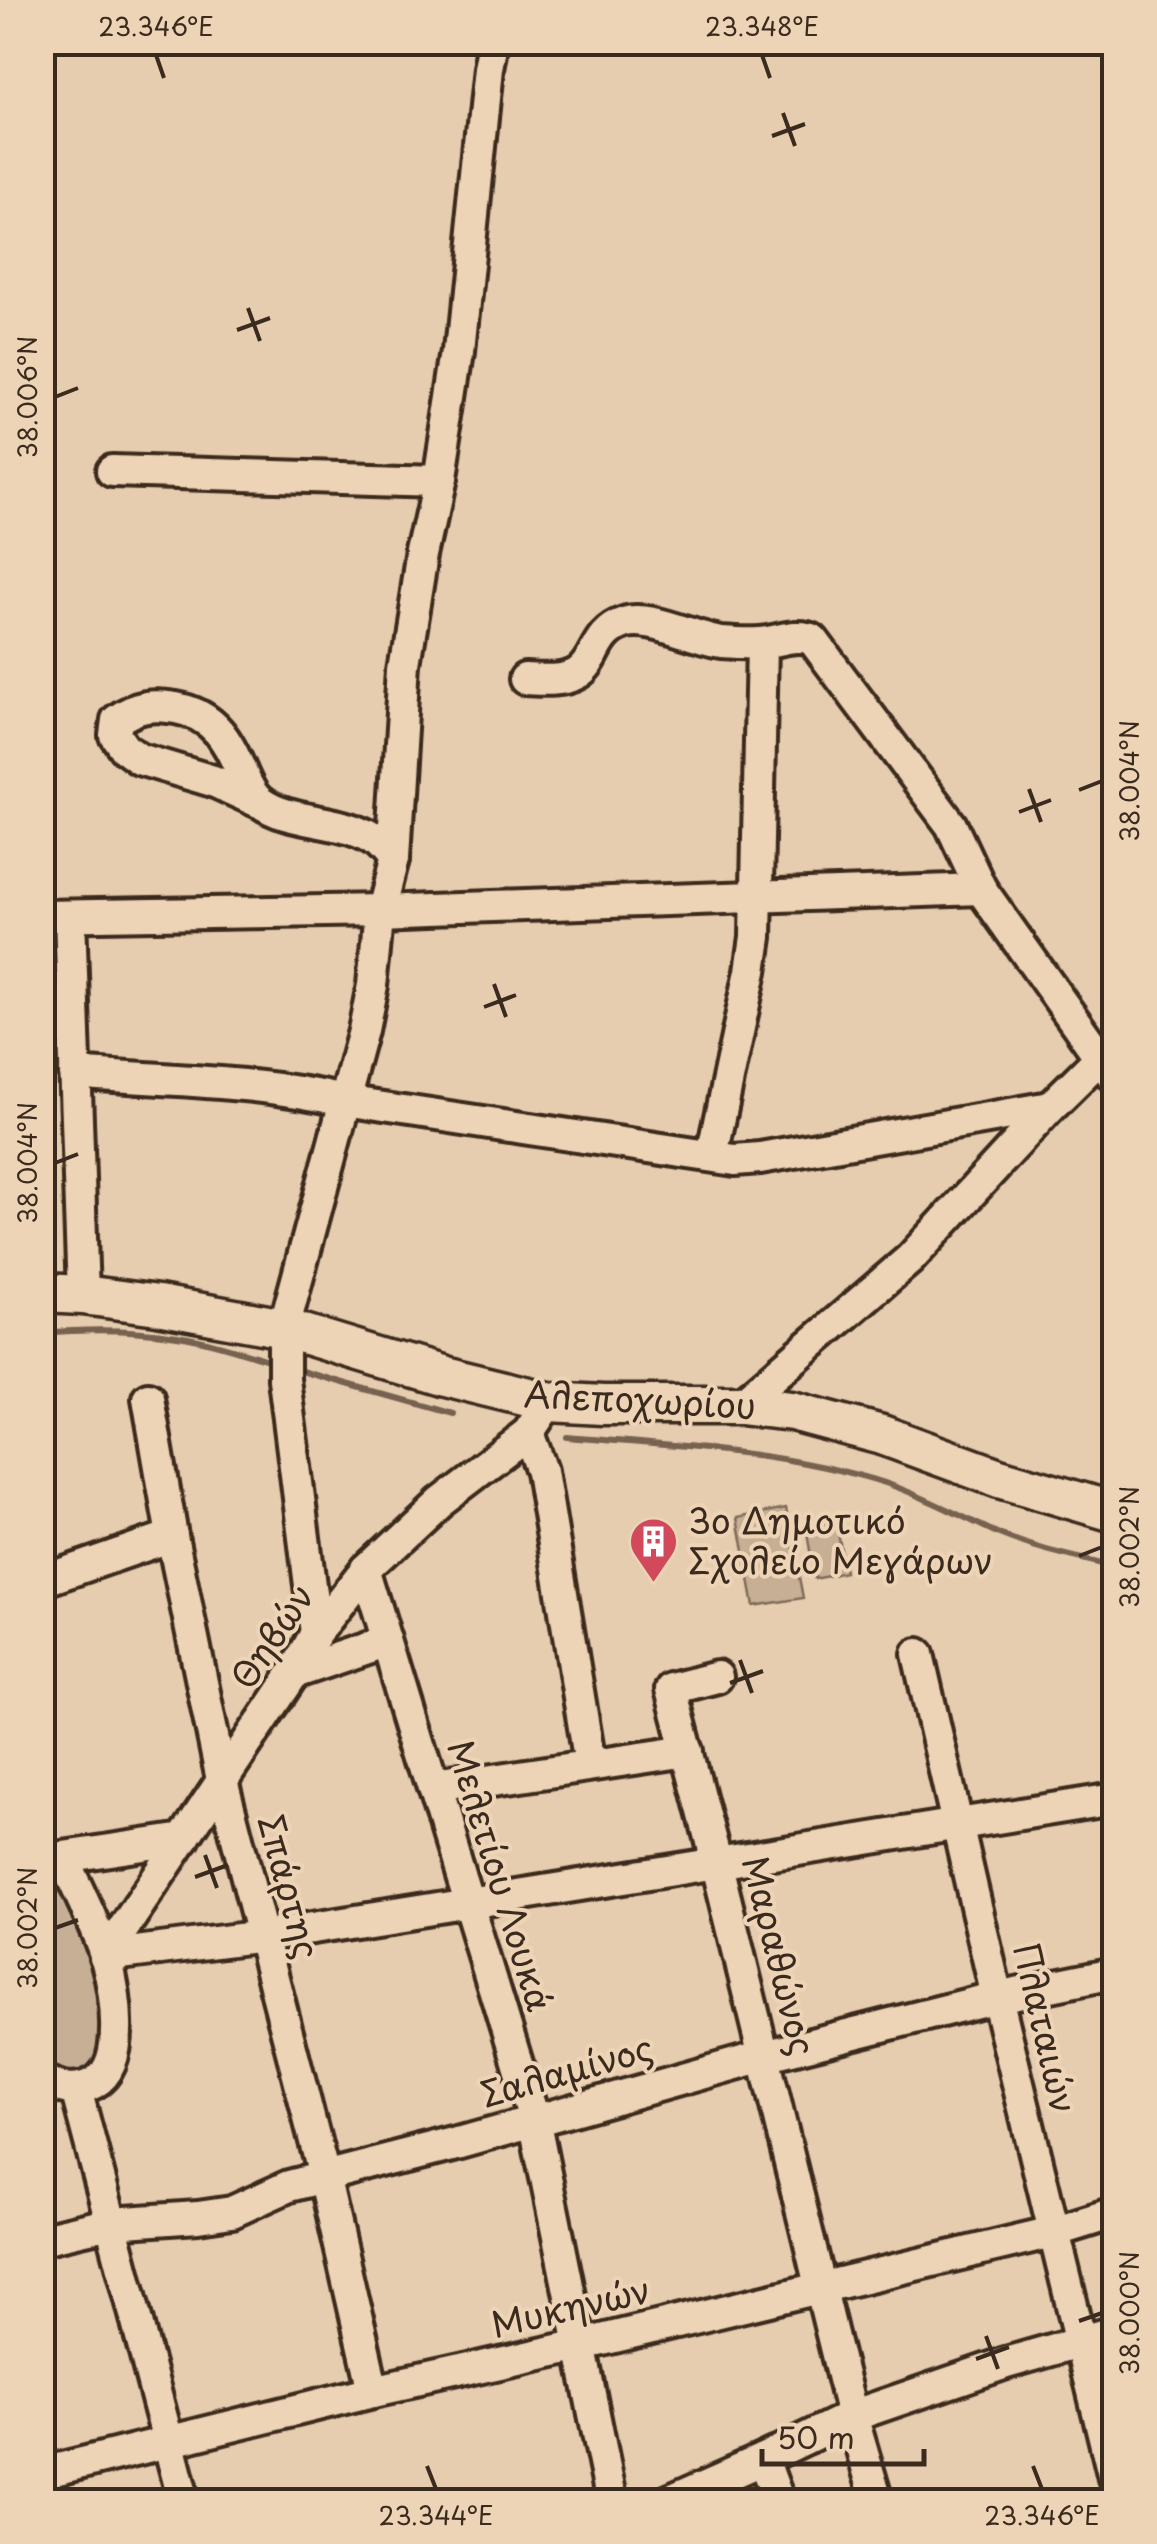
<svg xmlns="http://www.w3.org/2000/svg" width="1157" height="2544" viewBox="0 0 1157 2544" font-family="'Playpen Sans',sans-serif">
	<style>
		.green { fill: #c7af95; stroke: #816c5a; stroke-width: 2.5 }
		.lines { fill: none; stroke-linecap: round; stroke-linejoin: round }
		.stream { stroke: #766250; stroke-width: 6 }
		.minor-casing { stroke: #3b2a1e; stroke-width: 38 }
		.major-casing { stroke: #3b2a1e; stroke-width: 45 }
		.minor { stroke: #eed4b6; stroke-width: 30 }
		.major { stroke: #eed4b6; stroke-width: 38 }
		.ticks { fill: none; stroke: #3b2a1e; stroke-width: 4 }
		.labels { text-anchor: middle; stroke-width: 8; stroke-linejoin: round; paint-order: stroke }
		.street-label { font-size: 35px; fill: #3b2a1e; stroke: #eed4b6 }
		.poi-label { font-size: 35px; fill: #3b2a1e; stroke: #eed4b6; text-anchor: start }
		.neatline { fill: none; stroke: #3b2a1e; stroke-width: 4 }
		.ticks-label { font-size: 25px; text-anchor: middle; fill: #3b2a1e }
	</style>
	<rect width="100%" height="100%" fill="#e7cdb0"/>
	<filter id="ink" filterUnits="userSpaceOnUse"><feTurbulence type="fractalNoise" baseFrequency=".01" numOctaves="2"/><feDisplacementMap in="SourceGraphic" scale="20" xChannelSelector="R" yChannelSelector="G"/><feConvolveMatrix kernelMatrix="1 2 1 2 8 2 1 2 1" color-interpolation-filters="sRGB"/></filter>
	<g filter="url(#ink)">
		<g class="green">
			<polygon points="786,1508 803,1598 754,1606 738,1518"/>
			<polygon points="835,1515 845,1572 815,1579 805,1522"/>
			<polygon points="61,1861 103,1957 102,2068 77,2082 43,2070 42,1867"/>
		</g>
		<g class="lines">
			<g class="stream">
				<path d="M42 1333C87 1329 133 1329 177 1336 211 1341 245 1353 277 1363"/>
				<polyline points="294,1369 450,1413"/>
				<path d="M567 1437C674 1446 783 1451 885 1483 924 1496 960 1516 997 1533 1034 1549 1075 1557 1114 1567"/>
			</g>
			<defs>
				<g id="minor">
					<polyline points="112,471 439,481"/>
					<path d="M525 679C542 680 563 682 578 673 597 661 594 633 624 623 648 614 693 638 721 642 734 643 747 644 760 643 777 642 797 632 813 640L951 825 981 889 1114 1077"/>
					<path d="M259 802 213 781 139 759 124 748 115 735 117 720C137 706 152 704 176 708 215 715 229 742 243 776 247 785 252 796 260 802 289 824 338 818 371 838 380 843 386 852 393 860"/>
					<polyline points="42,916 380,910 981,889"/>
					<polyline points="70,916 83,1295"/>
					<path d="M75 1073C164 1081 256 1080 344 1101L735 1160 760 1158 1050 1107"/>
					<polyline points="712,1155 751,971 756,937 762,643"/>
					<polyline points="148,1398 172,1536 222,1780 324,2176 373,2391"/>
					<polyline points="740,1405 910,1259 1050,1107 1114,1044"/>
					<polyline points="528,1433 542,1471 590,1764"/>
					<polyline points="366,1569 534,2119 612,2502"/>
					<polyline points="42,1581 172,1536"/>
					<polyline points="316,1633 284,1379 284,1328 364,1031 373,985 380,910 393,860 405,664 423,554 439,481 459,351 488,69 493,42"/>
					<polyline points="918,1654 997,1997 1114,2478"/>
					<polyline points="294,1673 388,1641"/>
					<polyline points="717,1677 671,1689 716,1861 852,2416 877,2501"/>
					<polyline points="433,1789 688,1751"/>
					<polyline points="42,1863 63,1857 184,1839"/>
					<polyline points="105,1956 263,1936 1114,1799"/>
					<polyline points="105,1956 294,1673 316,1633 366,1569 439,1501 528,1433 549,1402"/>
					<path d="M42 2079C60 2089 75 2093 94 2083 128 2064 115 1990 106 1958 96 1924 77 1890 63 1857"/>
					<polyline points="76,2089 184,2502"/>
					<polyline points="42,2239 111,2223 198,2217 232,2212 289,2186 456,2143 764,2056 997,1997 1114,1973"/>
					<polyline points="763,2459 779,2502"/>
					<polyline points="42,2473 373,2391 581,2345 1053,2232 1114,2213"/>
					<polyline points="666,2502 763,2459 852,2416 1006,2363 1114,2332"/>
				</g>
				<polyline id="major" points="42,1293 83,1295 158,1305 284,1328 442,1376 549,1402 603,1405 740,1405 792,1411 882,1435 999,1478 1114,1512"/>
			</defs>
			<use href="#minor" class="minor-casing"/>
			<use href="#major" class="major-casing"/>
			<use href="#minor" class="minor"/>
			<use href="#major" class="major"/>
		</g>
	</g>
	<path class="ticks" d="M156 55 164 78M762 55 770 78M783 113 795 146M772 136 805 124M248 308 260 341M237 330 270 318M55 397 78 388M1029 789 1041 822M1079 790 1102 781M1019 812 1051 800M494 984 506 1017M484 1007 516 995M55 1163 78 1154M1079 1556 1102 1547M740 1660 752 1693M730 1683 763 1671M205 1855 217 1888M195 1877 228 1865M55 1928 78 1920M1079 2321 1102 2313M986 2336 998 2369M976 2359 1009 2347M427 2466 436 2489M1033 2466 1042 2489"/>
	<defs>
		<symbol id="building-pin" viewBox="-11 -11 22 30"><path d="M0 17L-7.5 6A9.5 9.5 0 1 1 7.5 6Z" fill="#d1495b" stroke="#eed4b6"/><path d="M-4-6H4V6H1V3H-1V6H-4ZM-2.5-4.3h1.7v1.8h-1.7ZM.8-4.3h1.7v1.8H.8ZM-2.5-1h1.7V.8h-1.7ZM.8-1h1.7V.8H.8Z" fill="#fff"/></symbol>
	</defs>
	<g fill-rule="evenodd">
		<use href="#building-pin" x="626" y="1514" width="55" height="75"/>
	</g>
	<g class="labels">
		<g class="street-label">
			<text transform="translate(640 1401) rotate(3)" y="12">Αλεποχωρίου</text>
			<text transform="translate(273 1637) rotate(-56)" y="12">Θηβών</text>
			<text transform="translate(499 1876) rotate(73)" y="12">Μελετίου Λουκά</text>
			<text transform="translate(288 1887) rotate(75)" y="12">Σπάρτης</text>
			<text transform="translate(778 1956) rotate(76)" y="12">Μαραθώνος</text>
			<text transform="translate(1044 2028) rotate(77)" y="12">Πλαταιών</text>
			<text transform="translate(567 2072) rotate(-16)" y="12">Σαλαμίνος</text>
			<text transform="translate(571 2308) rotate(-13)" y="12">Μυκηνών</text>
		</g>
		<g class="poi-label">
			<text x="688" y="1534">3ο Δημοτικό<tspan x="688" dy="40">Σχολείο Μεγάρων</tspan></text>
		</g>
	</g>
	<rect width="1157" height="2544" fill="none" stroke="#eed4b6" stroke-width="110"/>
	<path d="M762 2449v15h162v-15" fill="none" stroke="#3b2a1e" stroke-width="5"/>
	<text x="777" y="2449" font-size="30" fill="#3b2a1e" stroke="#eed4b6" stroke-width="8" paint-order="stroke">50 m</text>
	<rect x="55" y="55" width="1047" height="2434" class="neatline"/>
	<g class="ticks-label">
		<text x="156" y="36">23.346°E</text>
		<text x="762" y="36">23.348°E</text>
		<text transform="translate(28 397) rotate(-90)" y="9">38.006°N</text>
		<text transform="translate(1130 781) rotate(-90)" y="9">38.004°N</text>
		<text transform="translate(28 1163) rotate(-90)" y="9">38.004°N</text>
		<text transform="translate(1130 1547) rotate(-90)" y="9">38.002°N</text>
		<text transform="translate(28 1928) rotate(-90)" y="9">38.002°N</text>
		<text transform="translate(1130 2313) rotate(-90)" y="9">38.000°N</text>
		<text x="436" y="2525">23.344°E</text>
		<text x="1042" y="2525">23.346°E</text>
	</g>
</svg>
